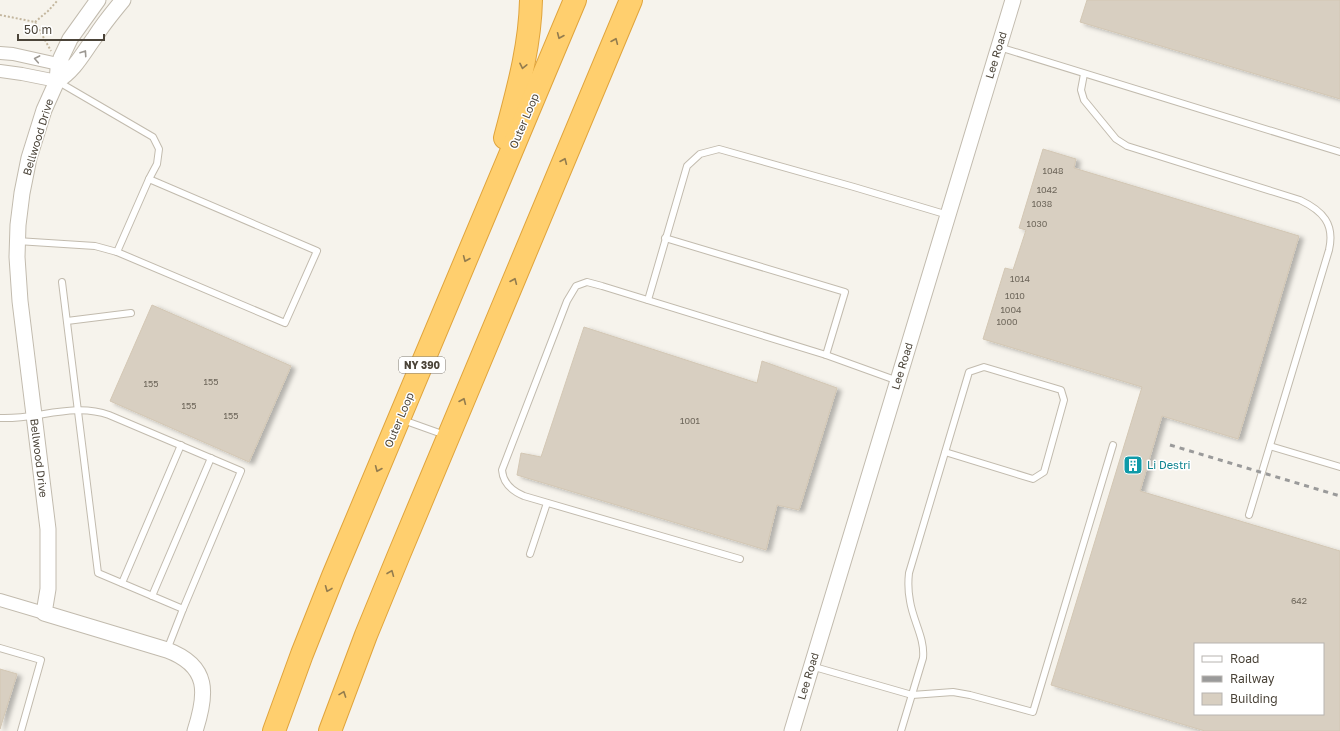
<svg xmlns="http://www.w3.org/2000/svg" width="1340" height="731" viewBox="0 0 1340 731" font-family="'Golos Text',sans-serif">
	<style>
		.building { fill: #d8cfc1; stroke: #d3c7b4; fill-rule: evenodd; filter: url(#shadow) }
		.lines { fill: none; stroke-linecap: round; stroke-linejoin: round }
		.service-casing { stroke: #c2bbae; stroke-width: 8 }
		.minor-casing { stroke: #c2bbae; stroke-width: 14 }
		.tertiary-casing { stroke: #c2bbae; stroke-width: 17 }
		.motorway-casing { stroke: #e0a43c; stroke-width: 24 }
		.path { stroke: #c4b79f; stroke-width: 2; stroke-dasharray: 2 2; stroke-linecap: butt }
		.service { stroke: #fff; stroke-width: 6 }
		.minor { stroke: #fff; stroke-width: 12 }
		.tertiary { stroke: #fff; stroke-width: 15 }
		.motorway { stroke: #ffcf6e; stroke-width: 22 }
		.rail { stroke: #9a9a9a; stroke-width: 3; stroke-dasharray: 5 5; stroke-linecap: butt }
		.oneway { stroke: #937c4e }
		.oneway2 { stroke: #9c9892 }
		.labels { text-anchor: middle; stroke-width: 3; stroke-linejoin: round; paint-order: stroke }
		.number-label { font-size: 9px; fill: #6e675b }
		.shield { fill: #fff; stroke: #817c74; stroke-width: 1 }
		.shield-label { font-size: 10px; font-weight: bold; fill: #4b4439 }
		.street-label { font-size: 11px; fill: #4b4439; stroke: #fff }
		.culture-label { font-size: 11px; fill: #0d838f; stroke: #fff; text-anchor: start }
	</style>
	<defs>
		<filter id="shadow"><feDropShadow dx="4.5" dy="2.5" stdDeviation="2" flood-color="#0004"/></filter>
	</defs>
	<rect width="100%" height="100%" fill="#f6f3ec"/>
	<g class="building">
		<polygon points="1087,0 1340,0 1340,99 1080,22"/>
		<path d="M1043 149 1076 159 1074 168 1299 236 1238 439 1162 416 1140 491 1340 551V731H1205L1051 685 1142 387 983 339 1005 268 1013 270 1026 230 1019 228ZM1195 644H1323V714H1195Z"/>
		<polygon points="152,305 291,366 249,462 110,401"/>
		<polygon points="584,327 757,383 762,361 837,388 799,510 777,505 766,550 517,475 521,453 541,457"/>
		<polygon points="0,669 17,674 0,729"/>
	</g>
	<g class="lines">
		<defs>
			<g id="service">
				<polyline points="999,47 1340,152"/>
				<path d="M1084 74 1081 90 1084 100 1116 139 1127 146 1300 200C1323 211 1335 224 1329 250L1249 515"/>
				<polyline points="57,81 153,137 159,149 157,164 149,179"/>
				<polygon points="149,179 317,251 285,323 117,252"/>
				<polyline points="665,238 845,292 826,355"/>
				<polyline points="17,241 95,246 117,252"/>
				<polyline points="62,282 98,573 183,609"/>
				<polyline points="648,300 687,166 700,154 719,149 854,187 948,215"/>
				<polyline points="67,321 131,313"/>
				<path d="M0 418C36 420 73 402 109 415L241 471 183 609 167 650"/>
				<polyline points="403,420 445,435"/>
				<polyline points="1270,446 1340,467"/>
				<polyline points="530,554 547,503"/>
				<path d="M740 559 524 496C512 491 503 483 502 470L567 301 576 286 587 282 602 286 826 355 898 381"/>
				<polyline points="122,583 181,445"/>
				<polyline points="152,596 211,458"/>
				<polyline points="0,648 41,660 21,731"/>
				<polyline points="811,666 912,695 953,692 970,695 1033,712 1113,445"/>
				<path d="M901 731 923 658C925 638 913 621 910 601 908 591 908 582 909 573L969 372 984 367 1061 390 1064 400 1044 472 1033 479 945 452"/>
			</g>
			<g id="minor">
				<polyline points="0,53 13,54 67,66"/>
				<polyline points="0,71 22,74 57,81"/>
				<polyline points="0,600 44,613"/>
			</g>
			<g id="tertiary">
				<path d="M98 0 70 39 61 58 58 69 57 81 44 110 29 158 22 193 18 225 17 257 20 301 48 529V589L44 613 167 650C210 666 207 694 195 731"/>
				<path d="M57 81C75 70 83 53 95 37 103 24 113 12 123 0"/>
				<polyline points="792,731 1013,0"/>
			</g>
			<g id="motorway">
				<path d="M505 138C517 92 530 48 531 0"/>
				<polyline points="274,731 302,654 333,576 575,0"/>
				<polyline points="330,731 366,635 398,557 631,0"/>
			</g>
		</defs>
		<use href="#service" class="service-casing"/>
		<use href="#minor" class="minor-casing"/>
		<use href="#tertiary" class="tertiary-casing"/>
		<use href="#motorway" class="motorway-casing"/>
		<g class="path">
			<polyline points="0,15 35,22 51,51"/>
			<polyline points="35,22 48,11 58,0"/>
		</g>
		<use href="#service" class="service"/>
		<use href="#minor" class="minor"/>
		<use href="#tertiary" class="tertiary"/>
		<use href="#motorway" class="motorway"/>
		<polyline class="rail" points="1170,445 1340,496"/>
	</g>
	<defs><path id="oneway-chevron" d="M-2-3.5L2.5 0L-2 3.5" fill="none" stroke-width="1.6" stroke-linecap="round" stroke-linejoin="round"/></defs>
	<g class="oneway">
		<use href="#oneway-chevron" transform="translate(560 36) rotate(113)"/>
		<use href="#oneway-chevron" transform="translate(615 41) rotate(-67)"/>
		<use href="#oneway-chevron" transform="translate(523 66) rotate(102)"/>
		<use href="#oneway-chevron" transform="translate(564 161) rotate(-67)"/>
		<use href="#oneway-chevron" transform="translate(466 259) rotate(113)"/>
		<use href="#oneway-chevron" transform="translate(514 281) rotate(-67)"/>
		<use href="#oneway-chevron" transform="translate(463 401) rotate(-67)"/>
		<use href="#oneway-chevron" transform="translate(378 469) rotate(113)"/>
		<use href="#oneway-chevron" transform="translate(391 573) rotate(-68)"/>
		<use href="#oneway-chevron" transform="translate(328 589) rotate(112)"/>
		<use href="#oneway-chevron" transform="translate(343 694) rotate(-70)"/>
	</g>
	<g class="oneway2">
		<use href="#oneway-chevron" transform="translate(84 53) rotate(-56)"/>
		<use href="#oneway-chevron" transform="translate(37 59) rotate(-169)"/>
	</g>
	<defs>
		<symbol id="building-square" viewBox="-11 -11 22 22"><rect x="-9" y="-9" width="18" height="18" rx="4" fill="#0f9aa8" stroke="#fff"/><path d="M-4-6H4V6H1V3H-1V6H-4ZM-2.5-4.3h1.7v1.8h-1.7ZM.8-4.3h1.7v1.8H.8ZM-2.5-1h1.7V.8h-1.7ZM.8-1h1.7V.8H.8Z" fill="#fff"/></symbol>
	</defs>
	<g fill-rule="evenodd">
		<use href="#building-square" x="1122" y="454" width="22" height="22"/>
	</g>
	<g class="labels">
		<g class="number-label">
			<text x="1053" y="174">1048</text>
			<text x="1047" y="193">1042</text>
			<text x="1042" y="207">1038</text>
			<text x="1037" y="227">1030</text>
			<text x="1020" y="282">1014</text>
			<text x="1015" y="299">1010</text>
			<text x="1011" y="313">1004</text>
			<text x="1007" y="325">1000</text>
			<text x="211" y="385">155</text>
			<text x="151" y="387">155</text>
			<text x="189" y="409">155</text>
			<text x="231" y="419">155</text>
			<text x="690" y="424">1001</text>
			<text x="1299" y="604">642</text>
		</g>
		<rect class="shield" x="399" y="357" width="46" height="16" rx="3"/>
		<g class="shield-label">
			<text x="422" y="369">NY 390</text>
		</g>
		<g class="street-label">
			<text transform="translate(996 55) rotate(-73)" y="4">Lee Road</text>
			<text transform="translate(524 121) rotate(-67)" y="4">Outer Loop</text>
			<text transform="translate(38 137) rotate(-73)" y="4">Bellwood Drive</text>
			<text transform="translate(902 366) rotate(-73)" y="4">Lee Road</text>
			<text transform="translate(399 420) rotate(-67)" y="4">Outer Loop</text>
			<text transform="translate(39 458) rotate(83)" y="4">Bellwood Drive</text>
			<text transform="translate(808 676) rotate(-73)" y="4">Lee Road</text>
		</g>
		<g class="culture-label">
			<text x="1147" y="469">Li Destri</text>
		</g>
	</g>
	<rect x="1194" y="643" width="130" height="72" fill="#ffffff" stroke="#b7b4b0"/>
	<rect x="1202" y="656" width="20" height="6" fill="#ffffff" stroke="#b7b4b0"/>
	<text x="1230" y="663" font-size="12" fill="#4b4439">Road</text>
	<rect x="1202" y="676" width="20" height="6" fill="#9a9a9a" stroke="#b7b4b0"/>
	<text x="1230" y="683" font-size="12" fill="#4b4439">Railway</text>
	<rect x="1202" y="693" width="20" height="12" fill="#d8cfc1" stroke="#b7b4b0"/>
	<text x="1230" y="703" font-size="12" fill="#4b4439">Building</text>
	<path d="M18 34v6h86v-6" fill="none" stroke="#4b4439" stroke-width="2"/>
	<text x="24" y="34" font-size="12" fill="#4b4439" stroke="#ffffff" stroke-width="3" paint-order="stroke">50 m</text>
</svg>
